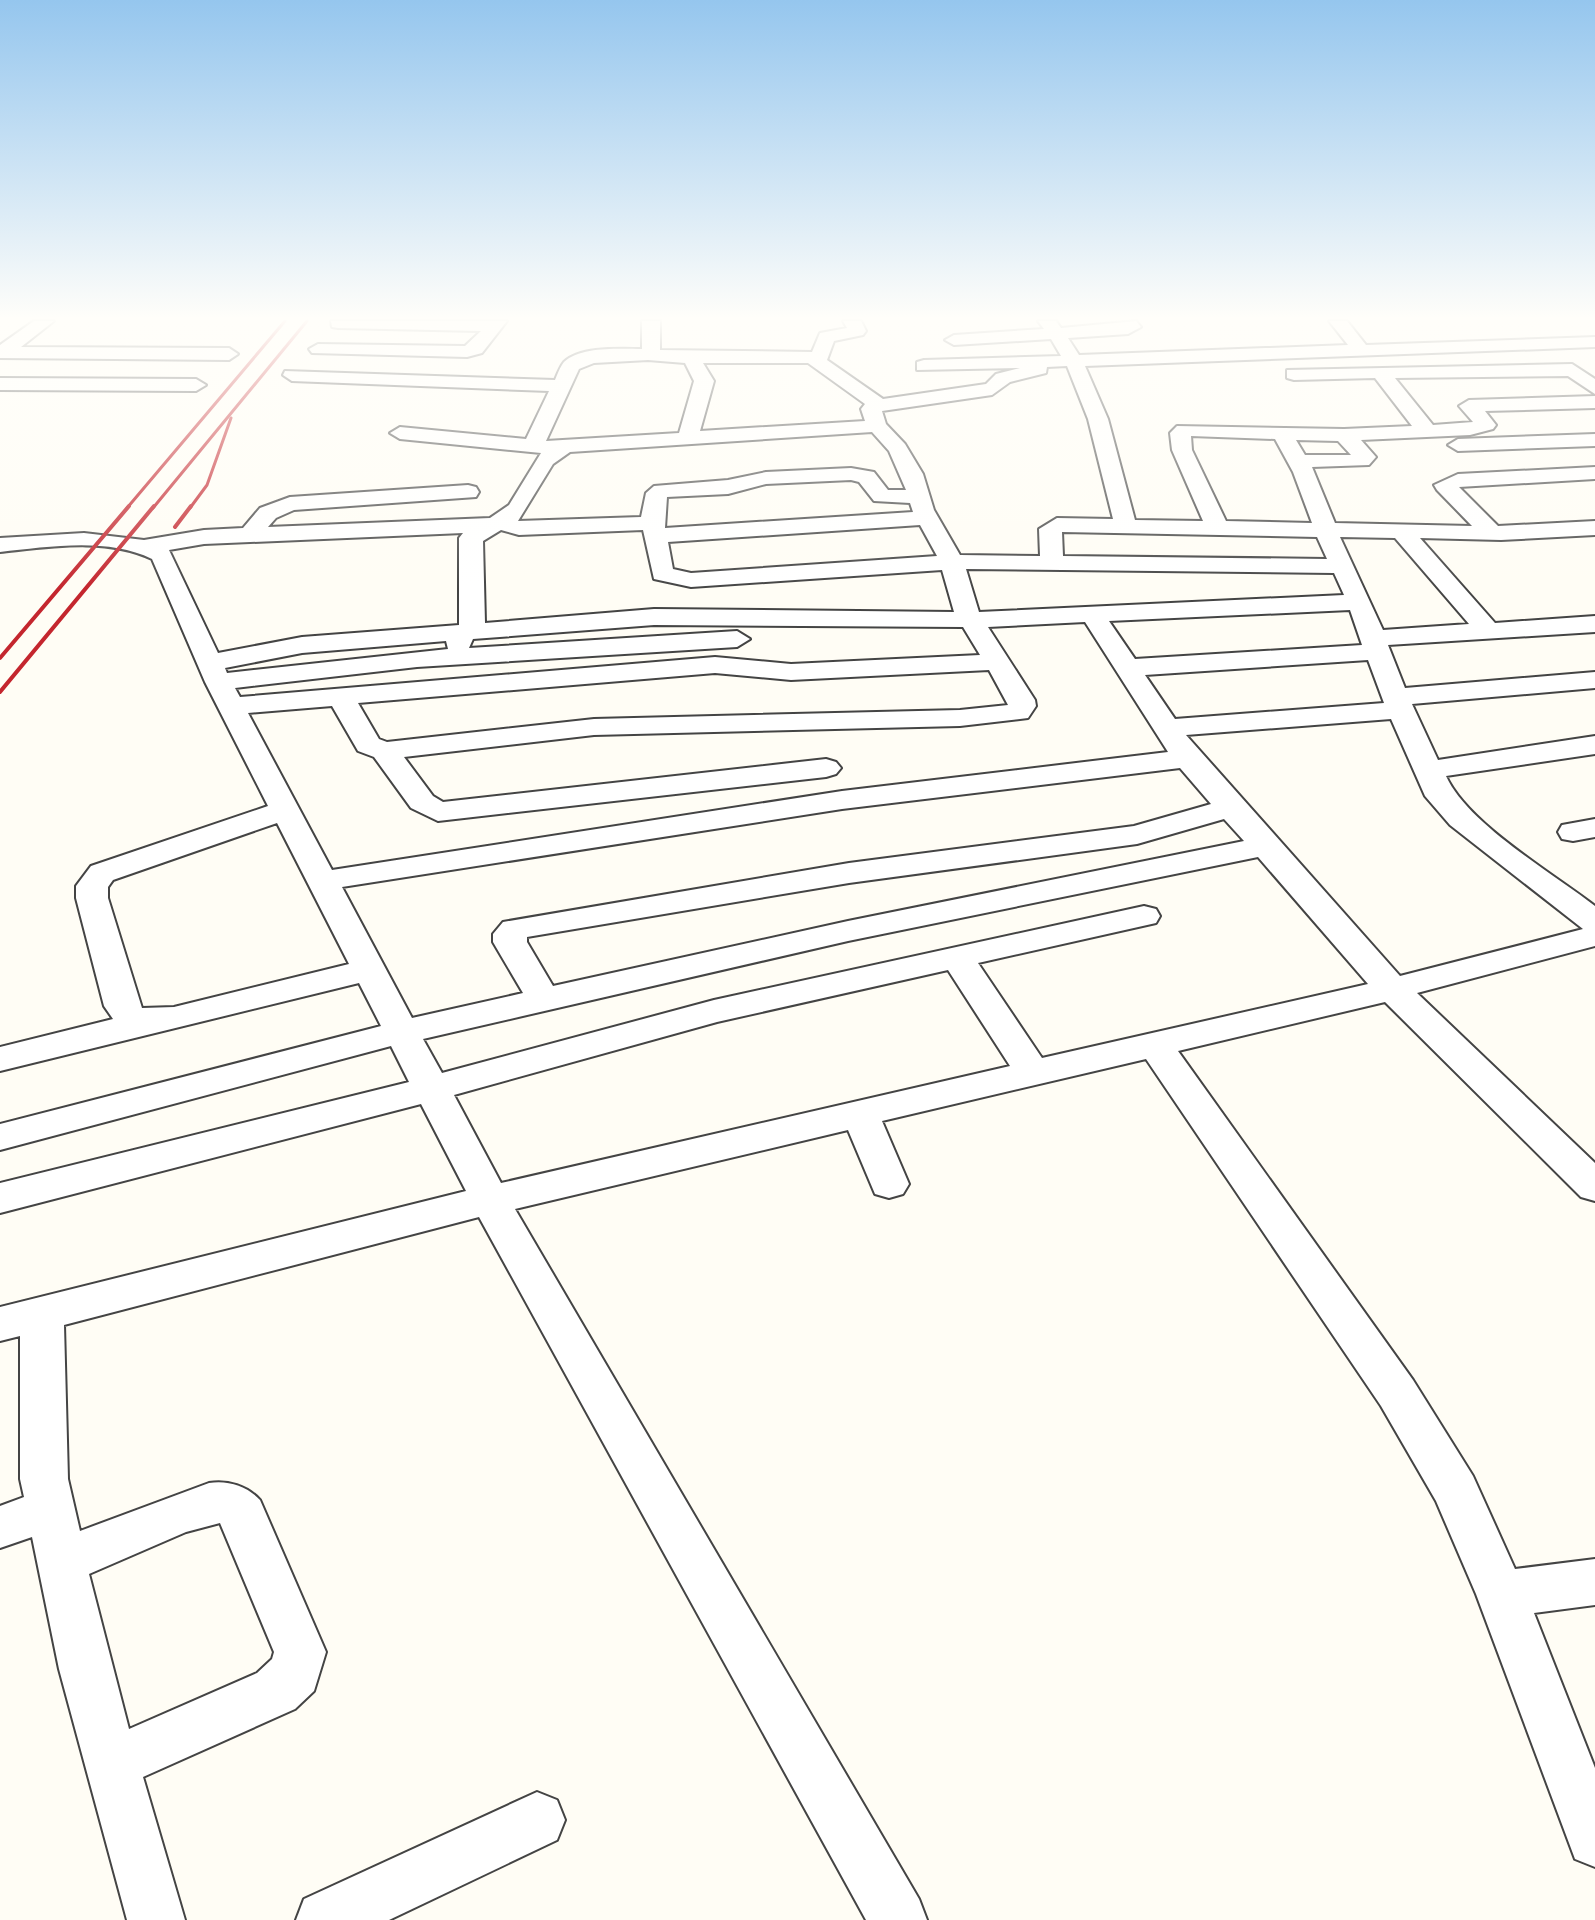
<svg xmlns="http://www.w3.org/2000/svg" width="1595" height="1920" viewBox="0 0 1595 1920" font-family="'Roboto Serif',serif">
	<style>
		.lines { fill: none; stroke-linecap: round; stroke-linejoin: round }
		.minor-casing { stroke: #444; stroke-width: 4 }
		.minor { fill: #fff; fill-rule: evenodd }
		.rail-far1 { stroke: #c4262e; stroke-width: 3 }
		.rail { stroke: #c4262e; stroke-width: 4 }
	</style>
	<rect width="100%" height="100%" fill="#fffdf5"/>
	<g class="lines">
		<defs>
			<g id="minor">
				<polygon points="34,321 54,321 21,347 229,348 238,354 229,360 0,358 0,345"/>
				<polygon points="331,321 507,321 482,353 467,357 312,353 309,349 318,344 465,346 481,331 338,328 332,327"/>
				<path d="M642 321H660V350L812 352 820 333 847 328 843 321H861L866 331 863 335 834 341 827 360 883 399 986 384 996 374 1020 368 917 370V362L924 360 1061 356 1051 339 954 345 945 340 954 335 1044 329 1038 321H1056L1061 328 1136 321 1141 327 1128 334 1068 338 1079 355 1348 345 1329 321H1347L1366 345 1595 337V347L1085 366 1108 419 1135 520 1203 521 1172 450 1170 433 1177 426 1344 429 1412 426 1375 378 1294 380 1287 378V370L1572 364 1595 379V394L1568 376 1395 378 1433 425 1473 422 1459 406 1469 400 1595 396V408L1485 411 1496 425 1493 429 1470 435 1361 440 1376 457 1369 465 1312 467 1335 523 1472 526 1437 490 1434 485 1458 474 1595 467V479L1459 487 1498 526 1595 521V535L1501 540 1420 538 1495 623 1595 616V632L1388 645 1405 688 1595 672V688L1412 704 1438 760 1595 736V754L1446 776C1467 823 1552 873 1595 906V946L1417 993 1595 1163V1201L1581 1197 1385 1002 1178 1051 1413 1380 1473 1476 1515 1569 1595 1559V1605L1534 1613 1595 1768V1867L1575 1859 1476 1594 1436 1501 1381 1406 1146 1059 882 1121 909 1184 903 1194 889 1198 875 1194 848 1130 515 1209 919 1899 927 1920H866L479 1217 64 1325 68 1479 80 1531 209 1483C228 1480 247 1486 260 1500L326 1652 314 1691 295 1709 143 1777 185 1920H127L59 1669 32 1537 0 1548V1506L24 1497 20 1479V1336L0 1341V1307L466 1191 421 1104 0 1213V1183L409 1082 391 1046 0 1150V1124L381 1026 359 983 0 1071V1047L113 1019 104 1006 76 898V886L91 866 268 806 205 682 152 559C107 537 48 547 0 552V538L84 533 144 540 204 530 243 528 260 508 290 497 468 485 476 487 479 492 476 497 294 510 276 518 268 527 490 518 509 505 541 453 400 439 390 433 400 427 526 439 549 391 292 381 283 375 285 371 555 380C557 375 560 367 564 362 581 346 621 349 642 349ZM648 360 685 363 694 381 679 433 546 441 579 369 594 363ZM703 363H808L865 404 861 409 865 421 700 431 714 381ZM1067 366 1088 419 1113 519 1057 518 1039 529 1040 556 960 555 934 510 923 474 905 444 886 424 882 411 992 395 1010 382 1046 373 1047 367ZM872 432 889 451 906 490H888L874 472 851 468 766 472 728 480 654 486 646 493 641 517 518 521 553 464 570 452ZM1191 436 1275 439 1293 472 1312 523 1226 521 1192 450ZM1296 440 1338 441 1351 455H1305ZM851 480 859 482 874 501 910 503 913 512 665 528 667 497 728 494 766 484ZM920 525 937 556 691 573 673 569 668 542ZM501 530 519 535 643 530 654 579 691 587 942 570 954 612 654 609 485 623 483 541ZM1062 532 1317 537 1327 559 1063 556ZM463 533 459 538V625L302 637 218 653 169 550 204 544ZM1340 537 1395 538 1469 624 1383 630ZM966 569 1334 573 1344 595 979 612ZM1350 610 1362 645 1135 659 1109 621ZM1085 622 1168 752 842 791 332 870 248 713 332 706 358 751 374 757 411 808 438 821 826 777 836 774 841 768 836 762 826 759 443 802 433 796 404 757 594 735 960 726 1028 718 1036 706 1035 700 988 627ZM654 625 963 627 980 655 791 664 715 657 240 697 235 688 417 667 737 647 750 639 737 631 469 648 473 639ZM446 641 448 649 227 673 225 668 302 653ZM1368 660 1384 703 1175 719 1145 675ZM989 670 1008 705 960 710 594 719 387 742 379 739 358 703 715 673 791 680ZM1391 719 1425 796 1450 825 1583 929 1400 976 1186 735ZM1180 768 1211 804 1134 826 849 863 503 922 493 934V942L523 993 412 1018 342 887 842 809ZM1224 819 1244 841 848 921 553 986 527 942V937L849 883 1137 844ZM277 823 349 964 174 1007 142 1008 108 898V887L113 880ZM1258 857 1368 984 1042 1058 978 963 1156 923 1160 916 1156 909 1144 906 714 1000 442 1073 423 1039 848 941ZM948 970 1010 1066 501 1183 454 1095 717 1022ZM220 1523 274 1652 272 1659 257 1673 129 1729 89 1574 186 1532Z"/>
				<polygon points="0,378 196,379 206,385 196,391 0,390"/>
				<polygon points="1595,434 1595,446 1458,451 1448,445 1458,439"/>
				<polygon points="1595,819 1595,837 1573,841 1562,839 1558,832 1562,825"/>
				<polygon points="537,1792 557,1800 565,1820 557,1840 389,1920 296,1920 304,1899"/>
			</g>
		</defs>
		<use href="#minor" class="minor-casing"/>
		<use href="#minor" class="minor"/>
		<g class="rail-far1">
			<polyline points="127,508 285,321"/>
			<polyline points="153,508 307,321"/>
			<polyline points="190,508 207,485 231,418"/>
		</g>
		<g class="rail">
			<polyline points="175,527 191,506"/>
			<polyline points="0,658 129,506"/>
			<polyline points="0,692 154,506"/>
		</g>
	</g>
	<linearGradient id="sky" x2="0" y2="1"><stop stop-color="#95c6ee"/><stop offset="0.54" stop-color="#fffefa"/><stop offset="1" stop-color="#fffefa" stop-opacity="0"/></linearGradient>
	<rect width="1595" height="589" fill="url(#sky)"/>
</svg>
